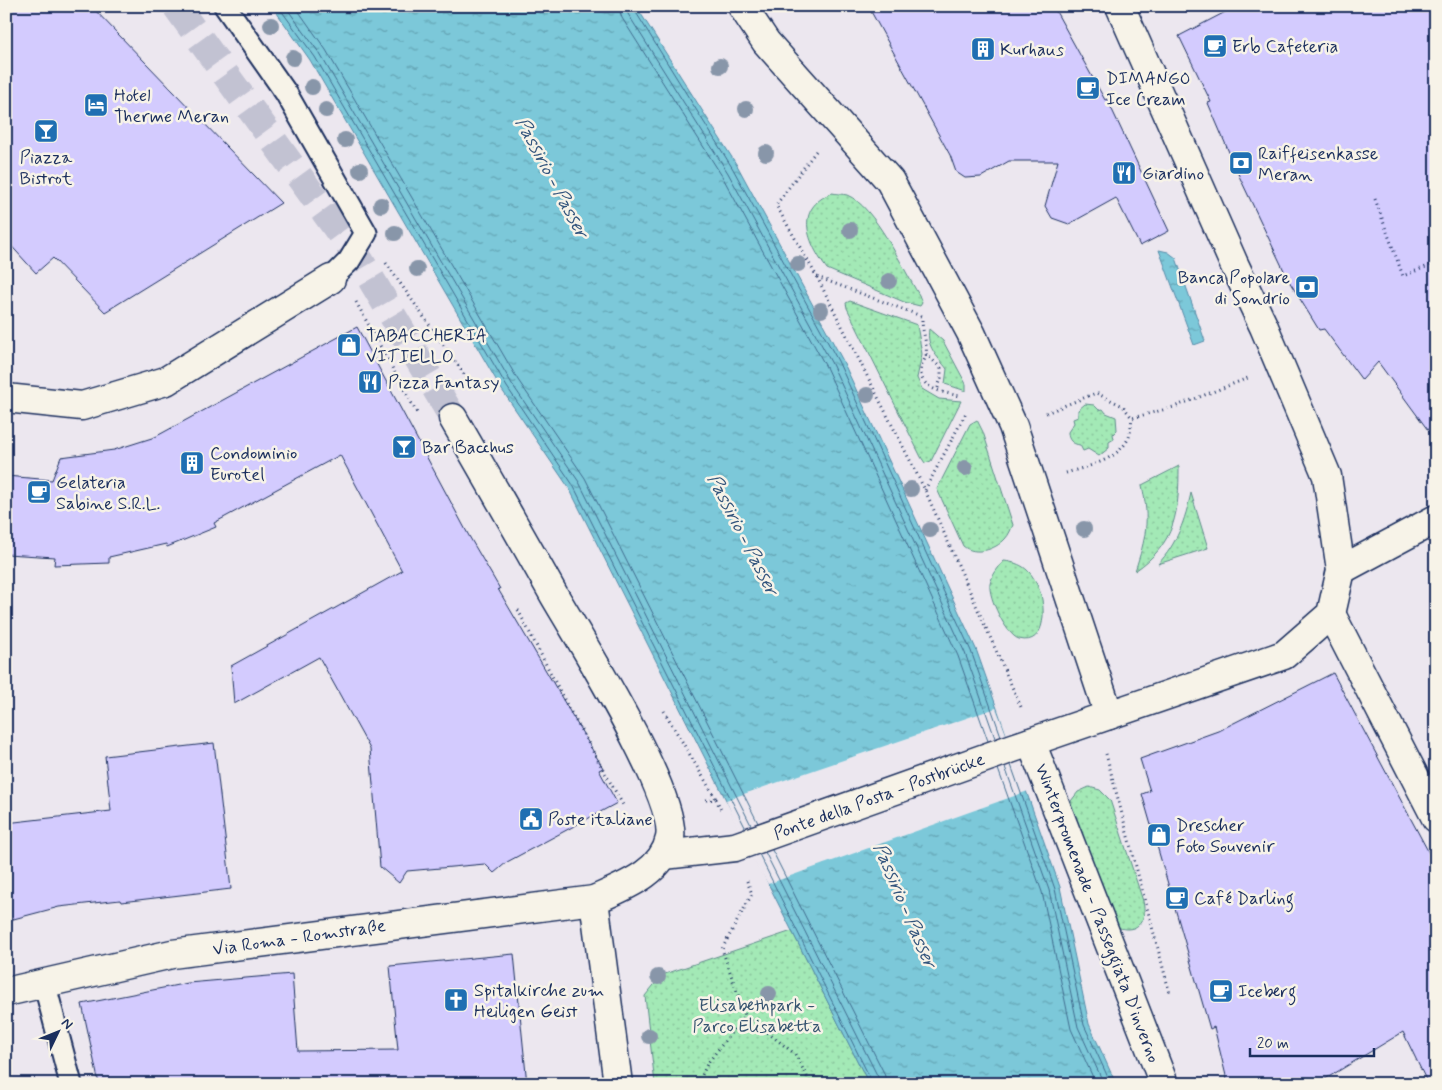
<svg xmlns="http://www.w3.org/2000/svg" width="1442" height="1090" viewBox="0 0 1442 1090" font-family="Mynerve,sans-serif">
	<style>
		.grass { fill: url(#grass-dots); stroke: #5f8c8a }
		.water { fill: url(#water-ripples); stroke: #558ba8 }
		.pier { fill: #ece7ef }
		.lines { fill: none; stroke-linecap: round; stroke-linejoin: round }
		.shore { stroke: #416c8f; stroke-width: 1 }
		.building { fill: #d3cbfe; stroke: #1b2f5e }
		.primary-tunnel { stroke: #c2c2d2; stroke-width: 28; stroke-dasharray: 28 14; stroke-linecap: butt }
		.service-casing { stroke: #1b2f5e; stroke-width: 25 }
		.pedestrian-casing { stroke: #1b2f5e; stroke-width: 31 }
		.minor-casing { stroke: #1b2f5e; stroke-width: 31 }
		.primary-casing { stroke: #1b2f5e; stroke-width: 31 }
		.path { stroke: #1b2f5e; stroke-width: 3; stroke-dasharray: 1 4; stroke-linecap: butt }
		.service { stroke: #f7f3e8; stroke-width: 21 }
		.pedestrian { stroke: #f7f3e8; stroke-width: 28 }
		.minor { stroke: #f7f3e8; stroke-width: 28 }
		.primary { stroke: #f7f3e8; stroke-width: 28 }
		.tree { fill: #8896a9 }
		.labels { text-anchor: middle; stroke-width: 5; stroke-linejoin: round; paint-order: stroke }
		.poi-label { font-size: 18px; fill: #1b2f5e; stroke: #f7f3e8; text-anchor: start }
		.street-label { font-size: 18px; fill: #1b2f5e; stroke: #f7f3e8 }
		.park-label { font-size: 18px; fill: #365470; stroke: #f7f3e8 }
		.water-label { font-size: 19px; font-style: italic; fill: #33557d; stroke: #f7f3e8 }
	</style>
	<defs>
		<pattern id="grass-dots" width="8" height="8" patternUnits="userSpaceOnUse" patternTransform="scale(1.25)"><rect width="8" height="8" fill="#a3e9b6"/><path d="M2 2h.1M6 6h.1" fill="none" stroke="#8cc89f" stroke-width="1.8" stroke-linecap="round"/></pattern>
		<pattern id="water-ripples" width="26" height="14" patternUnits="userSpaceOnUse" patternTransform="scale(1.25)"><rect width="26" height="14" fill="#7bc8d9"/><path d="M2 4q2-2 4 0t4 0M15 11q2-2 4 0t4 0" fill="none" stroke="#64a3b3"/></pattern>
	</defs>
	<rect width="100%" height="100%" fill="#ece7ef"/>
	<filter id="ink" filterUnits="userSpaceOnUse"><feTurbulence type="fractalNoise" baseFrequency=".02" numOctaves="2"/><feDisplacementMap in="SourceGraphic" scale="10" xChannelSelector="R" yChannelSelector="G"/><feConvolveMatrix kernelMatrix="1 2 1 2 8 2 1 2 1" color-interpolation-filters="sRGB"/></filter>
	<g filter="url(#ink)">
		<g class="grass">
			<path d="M832 193C837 194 843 194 847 195 875 206 903 269 919 295L922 303 920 306 904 302 827 269C808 243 793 209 832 193Z"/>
			<polygon points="850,301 917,325 922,354 917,378 922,389 939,399 961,401 931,461 925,463 921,457 847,308 846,303"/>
			<path d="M929 329 943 341 966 384V391L945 384 947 369C937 356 926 347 929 329Z"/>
			<path d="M1085 404 1094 405 1099 410 1103 409 1106 413 1116 417 1117 430 1113 434 1114 439 1109 442V448L1099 456 1088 449 1083 451 1080 445C1072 444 1068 440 1068 432L1074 423 1073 419 1078 417V410Z"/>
			<path d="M977 420 983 432 1013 525C1011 529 1009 535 1005 539 995 550 975 556 963 546L937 489 970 424Z"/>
			<path d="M1179 466C1179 512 1176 543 1135 571 1146 537 1150 522 1142 485Z"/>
			<path d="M1191 493 1208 548 1158 564C1177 544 1185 520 1191 493Z"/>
			<path d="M1004 561C1022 563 1031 570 1038 587 1046 602 1048 647 1019 639 1006 635 988 597 990 584 992 575 998 568 1004 561Z"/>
			<path d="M1089 787 1100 790 1110 800 1143 901C1148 923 1135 935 1114 926L1072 811 1071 801 1078 792Z"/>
			<polygon points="792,931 869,1084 655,1084 645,996 662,975"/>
		</g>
		<g class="water">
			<polygon points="272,6 636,6 738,167 842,359 976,649 1060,887 1089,1024 1116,1084 869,1084 569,488 502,390 310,60"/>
			<polygon points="1159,250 1168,252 1176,258 1205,341 1194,345"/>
		</g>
		<polygon class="pier" points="996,708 1028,791 768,884 745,844 726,800"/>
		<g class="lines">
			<g class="shore">
				<polyline points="278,6 315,57 507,387 573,485 745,827"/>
				<polyline points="285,6 320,54 512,384 579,482 751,825"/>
				<polyline points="295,6 326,50 518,380 585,478 758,823"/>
				<polyline points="618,6 622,18 722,176 826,367 958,656 988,741"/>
				<polyline points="626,6 628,14 728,173 832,364 965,653 995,738"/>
				<polyline points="632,6 733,169 838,361 971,651 1001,736"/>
				<polyline points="1011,765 1055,889 1084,1025 1111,1084"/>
				<polyline points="1005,767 1049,890 1078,1027 1104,1084"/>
				<polyline points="998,769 1042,892 1071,1029 1096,1084"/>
				<polyline points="772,850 884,1073 887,1084"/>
				<polyline points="765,852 878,1077 879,1084"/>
				<polyline points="759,854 873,1084"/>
			</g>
		</g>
		<g class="building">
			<polygon points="6,6 91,6 281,203 105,312 53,258 36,273 6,240"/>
			<polygon points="868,6 1053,6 1105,100 1107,99 1169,231 1140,246 1116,198 1069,224 1052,218 1045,206 1058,161 1009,161 981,177 965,178 956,172 950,155"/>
			<polygon points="1237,6 1436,6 1436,441 1378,362 1362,380 1324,329 1319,330 1289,281 1240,178 1208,103 1211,102 1179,36"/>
			<polygon points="357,327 469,536 500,589 498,589 603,768 599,770 617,803 507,862 494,873 485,864 407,871 399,883 380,867 370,749 319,657 234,704 231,666 402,571 340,455 214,523 216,527 167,547 166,544 109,557 109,563 54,565 55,557 6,554 6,476 52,480 61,457 114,450 155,437"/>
			<polygon points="1333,673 1436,866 1436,1084 1428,1084 1403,1032 1317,1084 1228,1084 1214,1027 1210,1029 1142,794 1150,791 1140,759 1218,731"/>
			<polygon points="214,743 231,889 121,902 120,900 59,907 6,921 6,823 111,811 105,756"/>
			<polygon points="514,954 527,1084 99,1084 82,1004 188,983 292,974 298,1051 398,1050 390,966"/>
		</g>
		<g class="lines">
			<polyline class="primary-tunnel" points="176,6 361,262 453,418"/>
			<defs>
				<g id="service">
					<polyline points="225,6 286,93 366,233 349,261 331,279"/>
					<polyline points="44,982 71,1084"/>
				</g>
				<g id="pedestrian">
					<polyline points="742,6 766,42 890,181 971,333 1013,426 1109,715"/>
					<polyline points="1341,570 1436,519"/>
					<polyline points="1031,742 1164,1084"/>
				</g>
				<g id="minor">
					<polyline points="6,398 82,406 166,381 331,279"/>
					<polyline points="1331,614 1436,818"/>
					<polyline points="664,855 735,847 1013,748 1284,655 1331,614 1341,570 1327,476 1264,327 1234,264 1120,6"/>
				</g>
				<g id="primary">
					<polyline points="594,900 618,1084"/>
					<path d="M6 992 172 954 594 900C623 887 663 873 670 838 678 796 579 638 554 595 521 536 487 477 453 418"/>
				</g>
			</defs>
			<use href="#service" class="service-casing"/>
			<use href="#pedestrian" class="pedestrian-casing"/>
			<use href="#minor" class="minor-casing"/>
			<use href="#primary" class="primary-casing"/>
			<g class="path">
				<polyline points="816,151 776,205 817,277 925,490 1021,707"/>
				<polyline points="1375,199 1403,276 1436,263"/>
				<polyline points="386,263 473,387"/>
				<polyline points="817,277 921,316"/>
				<polyline points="356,302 417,413"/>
				<path d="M922 320C922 331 928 345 926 355 925 360 921 365 921 370 919 390 947 393 960 396"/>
				<polyline points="926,354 941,368 941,378 937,391"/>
				<polyline points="1046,413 1096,393 1123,406 1132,418 1174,407 1248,378"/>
				<path d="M1066 473C1088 466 1118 461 1129 437 1131 432 1131 423 1132 418"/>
				<polyline points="925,490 967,411"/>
				<polyline points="518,610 568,707 623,805"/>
				<polyline points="664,711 716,799"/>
				<polyline points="1106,754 1170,994"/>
				<polyline points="706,800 716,799 722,812"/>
				<polyline points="747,881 752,894 722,949 745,1015 795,1054 811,1084"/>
				<polyline points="698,1084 707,1064 745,1015"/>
			</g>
			<use href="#service" class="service"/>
			<use href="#pedestrian" class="pedestrian"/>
			<use href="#minor" class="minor"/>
			<use href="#primary" class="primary"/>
		</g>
		<g class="tree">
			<circle cx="271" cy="25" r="8"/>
			<circle cx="293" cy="58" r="8"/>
			<circle cx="720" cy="66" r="8"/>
			<circle cx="312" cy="87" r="8"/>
			<circle cx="746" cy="109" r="8"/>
			<circle cx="326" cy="110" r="8"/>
			<circle cx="345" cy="140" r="8"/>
			<circle cx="766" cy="153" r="8"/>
			<circle cx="360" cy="170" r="8"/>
			<circle cx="381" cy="205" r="8"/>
			<circle cx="850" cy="230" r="8"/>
			<circle cx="395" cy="233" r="8"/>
			<circle cx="798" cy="264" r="8"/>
			<circle cx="417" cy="269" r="8"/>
			<circle cx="889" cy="281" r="8"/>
			<circle cx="821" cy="310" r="8"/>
			<circle cx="867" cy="395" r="8"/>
			<circle cx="965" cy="468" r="8"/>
			<circle cx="911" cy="489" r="8"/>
			<circle cx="1084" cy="529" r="8"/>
			<circle cx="930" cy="530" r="8"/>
			<circle cx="658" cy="977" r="8"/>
			<circle cx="769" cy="994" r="8"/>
			<circle cx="649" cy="1036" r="8"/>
		</g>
	</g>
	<defs>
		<symbol id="cafe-square" viewBox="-11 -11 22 22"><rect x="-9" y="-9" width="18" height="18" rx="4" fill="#1f6fb2" stroke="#f7f3e8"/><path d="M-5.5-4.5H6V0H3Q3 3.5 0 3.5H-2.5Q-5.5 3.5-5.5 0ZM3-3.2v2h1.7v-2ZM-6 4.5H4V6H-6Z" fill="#fff"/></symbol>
		<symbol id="building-square" viewBox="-11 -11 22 22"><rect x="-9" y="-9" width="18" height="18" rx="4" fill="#1f6fb2" stroke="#f7f3e8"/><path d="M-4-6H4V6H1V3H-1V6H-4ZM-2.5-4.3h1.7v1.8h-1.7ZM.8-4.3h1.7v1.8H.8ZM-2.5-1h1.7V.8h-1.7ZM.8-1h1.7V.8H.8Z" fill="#fff"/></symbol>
		<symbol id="hotel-square" viewBox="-11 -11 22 22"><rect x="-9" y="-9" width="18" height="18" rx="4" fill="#1f6fb2" stroke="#f7f3e8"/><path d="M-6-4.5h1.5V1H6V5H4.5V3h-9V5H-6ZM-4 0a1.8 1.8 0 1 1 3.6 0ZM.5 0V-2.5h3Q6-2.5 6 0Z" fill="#fff"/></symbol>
		<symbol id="bar-square" viewBox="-11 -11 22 22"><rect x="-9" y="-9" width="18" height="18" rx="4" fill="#1f6fb2" stroke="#f7f3e8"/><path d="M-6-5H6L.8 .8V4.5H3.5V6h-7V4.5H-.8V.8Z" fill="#fff"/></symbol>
		<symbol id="bank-square" viewBox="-11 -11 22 22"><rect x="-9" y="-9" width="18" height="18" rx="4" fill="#1f6fb2" stroke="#f7f3e8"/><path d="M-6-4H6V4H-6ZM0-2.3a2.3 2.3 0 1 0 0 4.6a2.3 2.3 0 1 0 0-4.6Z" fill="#fff"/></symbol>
		<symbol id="restaurant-square" viewBox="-11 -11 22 22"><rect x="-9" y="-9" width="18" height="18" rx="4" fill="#1f6fb2" stroke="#f7f3e8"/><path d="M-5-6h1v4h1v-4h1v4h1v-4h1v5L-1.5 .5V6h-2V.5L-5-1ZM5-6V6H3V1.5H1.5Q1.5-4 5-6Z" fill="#fff"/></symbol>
		<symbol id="shop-square" viewBox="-11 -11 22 22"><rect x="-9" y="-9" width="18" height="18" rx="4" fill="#1f6fb2" stroke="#f7f3e8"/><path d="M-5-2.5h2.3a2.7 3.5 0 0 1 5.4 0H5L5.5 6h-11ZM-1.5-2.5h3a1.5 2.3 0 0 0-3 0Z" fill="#fff"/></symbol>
		<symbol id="civic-square" viewBox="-11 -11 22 22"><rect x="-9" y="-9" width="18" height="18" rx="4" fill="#1f6fb2" stroke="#f7f3e8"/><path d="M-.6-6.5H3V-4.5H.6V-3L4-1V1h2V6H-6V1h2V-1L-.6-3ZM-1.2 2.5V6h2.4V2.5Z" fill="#fff"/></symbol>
		<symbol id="church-square" viewBox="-11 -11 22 22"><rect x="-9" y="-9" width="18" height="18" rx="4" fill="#1f6fb2" stroke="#f7f3e8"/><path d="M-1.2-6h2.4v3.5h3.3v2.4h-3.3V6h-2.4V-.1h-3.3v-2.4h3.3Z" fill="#fff"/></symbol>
	</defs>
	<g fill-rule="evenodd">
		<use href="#cafe-square" x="1201" y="32" width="28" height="28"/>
		<use href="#building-square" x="969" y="35" width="28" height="28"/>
		<use href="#cafe-square" x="1074" y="74" width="28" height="28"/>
		<use href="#hotel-square" x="82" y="91" width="28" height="28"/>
		<use href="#bar-square" x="32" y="117" width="28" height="28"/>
		<use href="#bank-square" x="1227" y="149" width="28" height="28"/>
		<use href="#restaurant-square" x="1110" y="159" width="28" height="28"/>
		<use href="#bank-square" x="1293" y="273" width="28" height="28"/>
		<use href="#shop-square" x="335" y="331" width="28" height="28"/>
		<use href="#restaurant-square" x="356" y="368" width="28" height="28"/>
		<use href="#bar-square" x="390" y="433" width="28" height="28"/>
		<use href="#building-square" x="178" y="449" width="28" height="28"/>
		<use href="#cafe-square" x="25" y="478" width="28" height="28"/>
		<use href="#civic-square" x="517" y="805" width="28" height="28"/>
		<use href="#shop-square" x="1145" y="821" width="28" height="28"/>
		<use href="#cafe-square" x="1163" y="884" width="28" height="28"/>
		<use href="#cafe-square" x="1207" y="977" width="28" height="28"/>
		<use href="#church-square" x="442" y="986" width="28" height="28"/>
	</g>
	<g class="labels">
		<g class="poi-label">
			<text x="1232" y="52">Erb Cafeteria</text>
			<text x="1000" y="55">Kurhaus</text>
			<text x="1106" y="84">DIMANGO<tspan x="1106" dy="21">Ice Cream</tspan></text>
			<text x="114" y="101">Hotel<tspan x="114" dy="21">Therme Meran</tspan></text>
			<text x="1258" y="159">Raiffeisenkasse<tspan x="1258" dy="21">Meran</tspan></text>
			<text x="46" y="163" text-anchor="middle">Piazza<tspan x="46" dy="21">Bistrot</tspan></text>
			<text x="1142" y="179">Giardino</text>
			<text x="1290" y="283" text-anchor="end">Banca Popolare<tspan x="1290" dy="21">di Sondrio</tspan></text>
			<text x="366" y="341">TABACCHERIA<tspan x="366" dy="21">VITIELLO</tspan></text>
			<text x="388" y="388">Pizza Fantasy</text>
			<text x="422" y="453">Bar Bacchus</text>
			<text x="210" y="459">Condominio<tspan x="210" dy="21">Eurotel</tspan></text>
			<text x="56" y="488">Gelateria<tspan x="56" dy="21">Sabine S.R.L.</tspan></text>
			<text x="548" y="825">Poste italiane</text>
			<text x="1176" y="831">Drescher<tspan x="1176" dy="21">Foto Souvenir</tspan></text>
			<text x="1194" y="904">Café Darling</text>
			<text x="474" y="996">Spitalkirche zum<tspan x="474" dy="21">Heiligen Geist</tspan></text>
			<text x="1238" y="997">Iceberg</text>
		</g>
		<g class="street-label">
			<text transform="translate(879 796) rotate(-20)" y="6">Ponte della Posta - Postbrücke</text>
			<text transform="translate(1098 913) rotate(69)" y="6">Winterpromenade - Passeggiata D'inverno</text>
			<text transform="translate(299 937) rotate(-8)" y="6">Via Roma - Romstraße</text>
		</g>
		<g class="park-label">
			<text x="757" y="1011">Elisabethpark -<tspan x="757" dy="21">Parco Elisabetta</tspan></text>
		</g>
		<g class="water-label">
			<text transform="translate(553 177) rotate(62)" y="7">Passirio - Passer</text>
			<text transform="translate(744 534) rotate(63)" y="7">Passirio - Passer</text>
			<text transform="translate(906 905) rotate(67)" y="7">Passirio - Passer</text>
		</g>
	</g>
	<rect width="1442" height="1090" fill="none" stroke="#f7f3e8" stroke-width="25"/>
	<rect x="12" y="12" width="1417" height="1065" fill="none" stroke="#1b2f5e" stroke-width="2" filter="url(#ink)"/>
	<g transform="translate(58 1032) rotate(47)" stroke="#f7f3e8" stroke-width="4" paint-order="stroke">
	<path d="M0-4L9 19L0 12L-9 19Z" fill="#1b2f5e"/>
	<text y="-8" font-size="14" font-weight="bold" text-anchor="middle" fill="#1b2f5e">N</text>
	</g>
	<path d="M1250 1048v8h124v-8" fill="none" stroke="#1b2f5e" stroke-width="2.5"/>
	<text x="1257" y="1048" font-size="15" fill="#1b2f5e" stroke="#f7f3e8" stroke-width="4" paint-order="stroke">20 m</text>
</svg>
